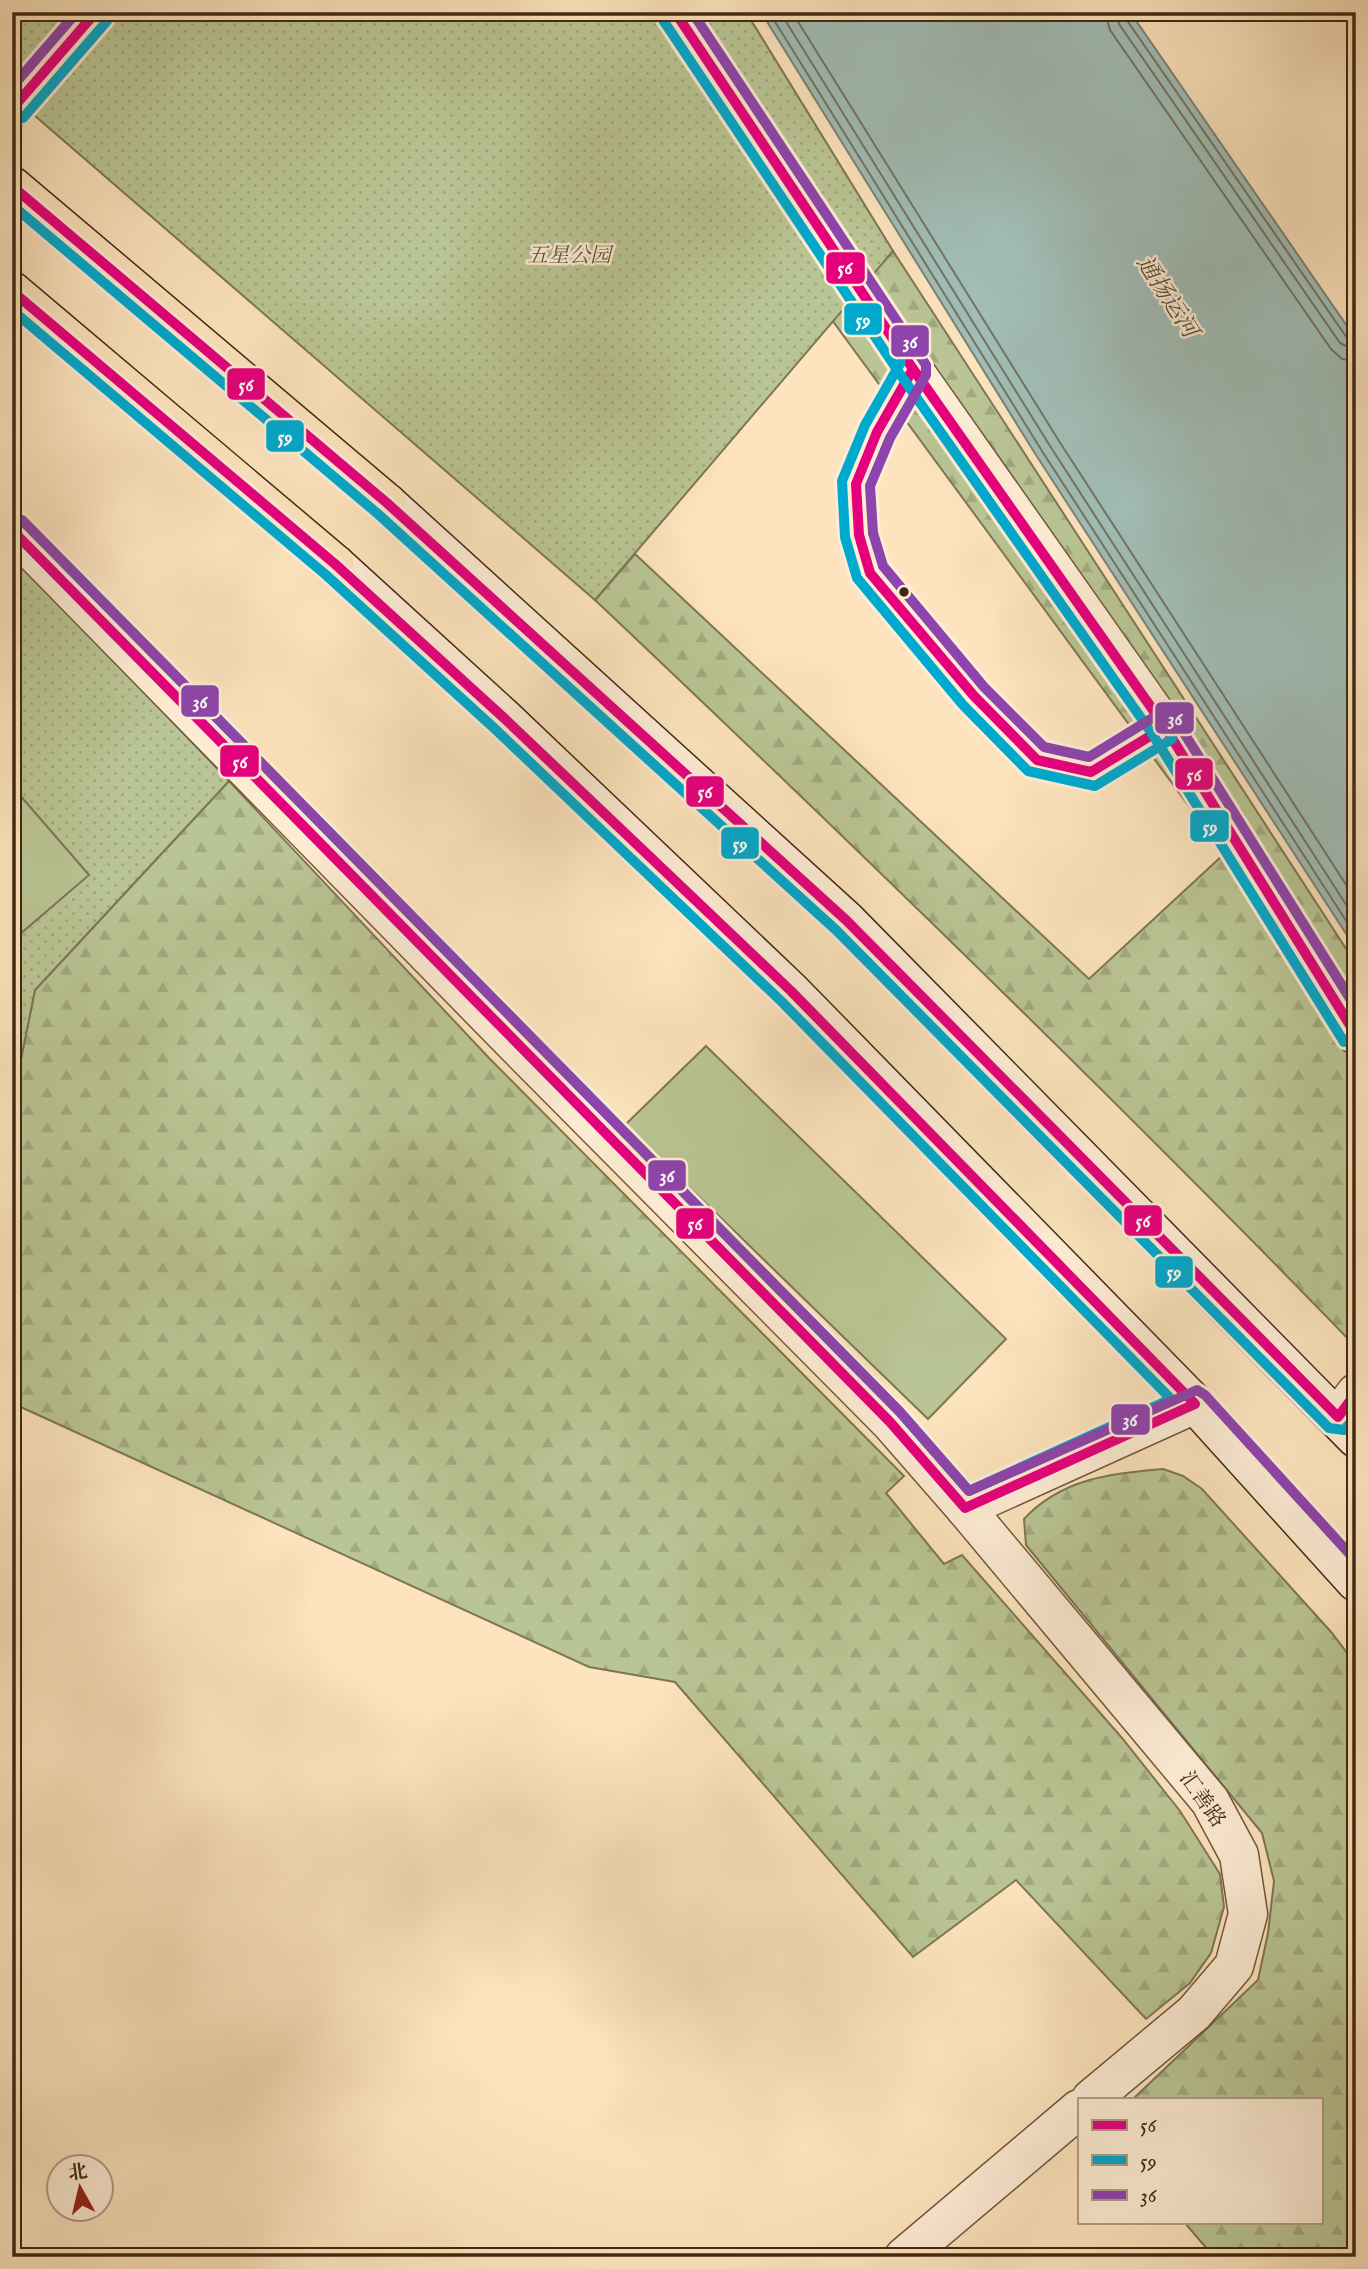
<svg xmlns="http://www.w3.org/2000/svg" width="1368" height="2269" viewBox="0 0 1368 2269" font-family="'IM FELL English','Noto Serif SC',serif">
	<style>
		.forest { fill: url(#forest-firs); stroke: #7e7654; stroke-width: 2 }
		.park { fill: url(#park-dots); stroke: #7e7654; stroke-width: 2 }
		.pitch { fill: #bac595; stroke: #7e7654; stroke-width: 2 }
		.water { fill: #a1beb7; stroke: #7b8275; stroke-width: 2 }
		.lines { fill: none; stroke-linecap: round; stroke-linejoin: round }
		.shore { stroke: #727364; stroke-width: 2 }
		.service-casing { stroke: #71573d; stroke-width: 25 }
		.minor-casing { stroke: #71573d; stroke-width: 41 }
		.tertiary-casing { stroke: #71573d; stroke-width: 41 }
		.secondary-casing { stroke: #422812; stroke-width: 41 }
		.primary-casing { stroke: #422812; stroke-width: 41 }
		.service { stroke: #feedd5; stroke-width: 23 }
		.minor { stroke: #feedd5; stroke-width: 38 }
		.tertiary { stroke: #feedd5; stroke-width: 38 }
		.secondary { stroke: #feedd5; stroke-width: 38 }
		.primary { stroke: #fde4be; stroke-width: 38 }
		.bus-1-casing { stroke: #feedd5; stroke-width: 16 }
		.bus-2-casing { stroke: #feedd5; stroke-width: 16 }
		.bus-3-casing { stroke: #feedd5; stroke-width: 16 }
		.bus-1 { stroke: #e5007d; stroke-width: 10 }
		.bus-2 { stroke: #00a9ce; stroke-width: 10 }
		.bus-3 { stroke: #8e44ad; stroke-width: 10 }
		.bus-dot { fill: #422812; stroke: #feedd5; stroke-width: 2.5 }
		.labels { text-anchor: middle; stroke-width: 5; stroke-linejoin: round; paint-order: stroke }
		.park-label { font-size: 21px; font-style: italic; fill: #604f33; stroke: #feedd5 }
		.street-label { font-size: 21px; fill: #422812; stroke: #feedd5 }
		.water-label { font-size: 23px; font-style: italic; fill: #5a4e3b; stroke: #feedd5 }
		.line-badge { stroke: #feedd5; stroke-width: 2.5 }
		.badge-label { font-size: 19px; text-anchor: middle; font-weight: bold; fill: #fff }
	</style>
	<defs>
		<pattern id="forest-firs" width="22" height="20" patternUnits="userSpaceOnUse" patternTransform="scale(1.75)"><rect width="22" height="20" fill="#bac595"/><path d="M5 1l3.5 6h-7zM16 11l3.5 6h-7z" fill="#a1a97f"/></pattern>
		<pattern id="park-dots" width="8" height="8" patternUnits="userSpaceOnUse" patternTransform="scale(1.75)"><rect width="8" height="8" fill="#bac595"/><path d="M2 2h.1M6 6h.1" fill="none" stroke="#a1a97f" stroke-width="1.8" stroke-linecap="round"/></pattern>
	</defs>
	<rect width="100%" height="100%" fill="#fde4be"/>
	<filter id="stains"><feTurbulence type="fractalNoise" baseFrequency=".00286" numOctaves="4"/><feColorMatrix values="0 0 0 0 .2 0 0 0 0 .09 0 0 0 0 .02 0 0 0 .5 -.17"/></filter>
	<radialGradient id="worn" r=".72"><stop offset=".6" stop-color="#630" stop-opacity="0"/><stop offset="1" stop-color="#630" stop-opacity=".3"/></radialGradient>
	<g class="forest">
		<path d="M893 251 1356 964V1347C1108 1091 853 844 595 600L635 554 1089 979 1224 854 832 320Z"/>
		<polygon points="229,781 489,1058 904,1476 886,1493 944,1564 962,1555 1122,1738 1180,1811 1220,1874 1224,1907 1211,1953 1190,1983 1146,2019 1016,1880 913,1957 675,1682 589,1667 12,1403 12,1103 35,990"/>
		<path d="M1163 1469 1183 1476 1202 1489 1332 1633 1356 1665V2257H1214L1184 2222H1321V2099H1133L1258 1980 1268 1933 1274 1881 1262 1833 1026 1545 1024 1519C1061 1479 1111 1473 1163 1469Z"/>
	</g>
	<g class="park">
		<polygon points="12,12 746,12 893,251 595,600 12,96"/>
		<polygon points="12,554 229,781 35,990 12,1103"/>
	</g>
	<g class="pitch">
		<polygon points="12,786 89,875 12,941"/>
		<polygon points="706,1046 1006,1339 928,1419 625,1125"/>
	</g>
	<polygon class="water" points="761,12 1130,12 1356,339 1356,949 1036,455"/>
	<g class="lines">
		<g class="shore">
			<polyline points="769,12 1042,451 1356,936"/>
			<polyline points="780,12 1050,446 1356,920"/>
			<polyline points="792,12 1059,441 1356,900"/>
			<polyline points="1105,12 1110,30 1331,349 1342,359 1356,361"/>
			<polyline points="1116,12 1119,24 1340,343 1356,351"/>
			<polyline points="1124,12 1126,19 1347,338 1356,342"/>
		</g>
		<defs>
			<polyline id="service" points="913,369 877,432 856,484 859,535 870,573 974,696 1037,760 1091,772 1165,727"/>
			<g id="minor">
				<polyline points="965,1508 1210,1801 1239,1855 1248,1914 1234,1966 1194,2013 1091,2099"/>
				<polyline points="904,2257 1079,2109"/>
			</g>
			<g id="tertiary">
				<polyline points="675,12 913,369 1165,727 1356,1035"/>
				<polyline points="12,109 96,12"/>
				<polyline points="12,530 513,1042 890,1422 965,1508 1195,1404"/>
				<polyline points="1338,1417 1356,1393"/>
			</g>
			<g id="secondary">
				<polyline points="387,503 846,920 1356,1438"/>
				<polyline points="335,564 504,718 791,991 1195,1404 1356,1582"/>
			</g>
			<g id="primary">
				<polyline points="12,186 387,503"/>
				<polyline points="12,291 335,564"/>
			</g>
		</defs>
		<use href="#service" class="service-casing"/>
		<use href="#minor" class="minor-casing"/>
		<use href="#tertiary" class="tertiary-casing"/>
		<use href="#secondary" class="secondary-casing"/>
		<use href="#primary" class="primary-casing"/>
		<use href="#service" class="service"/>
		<use href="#minor" class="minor"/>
		<use href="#tertiary" class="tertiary"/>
		<use href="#secondary" class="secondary"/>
		<use href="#primary" class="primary"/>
		<defs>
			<g id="bus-1">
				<polyline points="675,12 913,369 1165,727 1356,1035"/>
				<polyline points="12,109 96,12"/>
				<polyline points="12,186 387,503 846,920 1338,1417 1356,1393"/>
				<polyline points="12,291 335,564 504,718 791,991 1195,1404 965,1508 890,1422 12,530"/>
				<polyline points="913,369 877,432 856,484 859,535 870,573 974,696 1037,760 1091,772 1165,727"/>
			</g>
			<g id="bus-2">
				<polyline points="663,20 902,377 1153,735 1344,1042"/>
				<polyline points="23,118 107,21"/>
				<polyline points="12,205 378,514 836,930 1329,1428 1344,1430 1356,1417"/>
				<polyline points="12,310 326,575 494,728 781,1001 1171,1399 969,1491 900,1412 22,520"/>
				<polyline points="901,362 865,425 842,481 845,537 857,578 963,705 1028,771 1095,786 1172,739"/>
			</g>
			<g id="bus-3">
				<polyline points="692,12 926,365 926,375 890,438 870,486 873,533 883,566 984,687 1044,747 1089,757 1159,714 1174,717 1356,1008"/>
				<polyline points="12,87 77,12"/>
				<polyline points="22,520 900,1412 969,1491 1197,1390 1205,1395 1356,1561"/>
			</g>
		</defs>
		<use href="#bus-1" class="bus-1-casing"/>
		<use href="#bus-2" class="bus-2-casing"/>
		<use href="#bus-3" class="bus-3-casing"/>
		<use href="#bus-1" class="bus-1"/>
		<use href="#bus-2" class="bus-2"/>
		<use href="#bus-3" class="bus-3"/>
	</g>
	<circle class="bus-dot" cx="904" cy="592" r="6"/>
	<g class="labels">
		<g class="park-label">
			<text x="569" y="262">五星公园</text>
		</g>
		<g class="street-label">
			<text transform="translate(1203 1799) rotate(55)" y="7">汇善路</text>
		</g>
		<g class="water-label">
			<text transform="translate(1168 296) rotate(57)" y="8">通扬运河</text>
		</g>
	</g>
	<g class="line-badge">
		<rect x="825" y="251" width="41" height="34" rx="7" fill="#e5007d"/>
		<rect x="843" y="302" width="40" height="34" rx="7" fill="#00a9ce"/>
		<rect x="890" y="324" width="40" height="34" rx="7" fill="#8e44ad"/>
		<rect x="226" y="367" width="40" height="34" rx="7" fill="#e5007d"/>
		<rect x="265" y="419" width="40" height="34" rx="7" fill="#00a9ce"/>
		<rect x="180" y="684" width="40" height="34" rx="7" fill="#8e44ad"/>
		<rect x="1154" y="701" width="41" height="34" rx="7" fill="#8e44ad"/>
		<rect x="219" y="744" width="41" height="34" rx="7" fill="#e5007d"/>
		<rect x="1174" y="757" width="40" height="34" rx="7" fill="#e5007d"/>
		<rect x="685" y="775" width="40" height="33" rx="7" fill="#e5007d"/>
		<rect x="1189" y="809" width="41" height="34" rx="7" fill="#00a9ce"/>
		<rect x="720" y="826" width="40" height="34" rx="7" fill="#00a9ce"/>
		<rect x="647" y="1159" width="40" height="33" rx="7" fill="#8e44ad"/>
		<rect x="1123" y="1204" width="40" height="33" rx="7" fill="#e5007d"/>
		<rect x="675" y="1207" width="40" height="33" rx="7" fill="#e5007d"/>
		<rect x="1154" y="1255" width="40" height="34" rx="7" fill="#00a9ce"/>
		<rect x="1110" y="1403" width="41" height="33" rx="7" fill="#8e44ad"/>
	</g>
	<g class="badge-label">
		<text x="845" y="274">56</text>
		<text x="863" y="326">59</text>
		<text x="910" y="348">36</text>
		<text x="246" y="391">56</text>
		<text x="285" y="443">59</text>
		<text x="200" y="708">36</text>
		<text x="1175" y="725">36</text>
		<text x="240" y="768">56</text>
		<text x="1194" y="781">56</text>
		<text x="705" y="798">56</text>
		<text x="1210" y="833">59</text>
		<text x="740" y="850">59</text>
		<text x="667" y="1182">36</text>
		<text x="1143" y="1227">56</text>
		<text x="695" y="1230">56</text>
		<text x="1174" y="1278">59</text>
		<text x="1130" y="1426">36</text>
	</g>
	<rect width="1368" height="2269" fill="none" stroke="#fde4be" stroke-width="42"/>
	<rect x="14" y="14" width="1340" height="2241" fill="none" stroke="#422812" stroke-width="3.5"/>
	<rect x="21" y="21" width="1326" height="2227" fill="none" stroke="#422812" stroke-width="2"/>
	<rect x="1078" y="2098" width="245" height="126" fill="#feedd5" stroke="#b39e87" stroke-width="2"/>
	<rect x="1092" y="2120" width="35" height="10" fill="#e5007d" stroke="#b39e87" stroke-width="2"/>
	<text x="1140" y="2132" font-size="21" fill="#422812">56</text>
	<rect x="1092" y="2155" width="35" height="10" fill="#00a9ce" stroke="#b39e87" stroke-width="2"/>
	<text x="1140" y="2168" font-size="21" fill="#422812">59</text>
	<rect x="1092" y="2190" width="35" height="10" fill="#8e44ad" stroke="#b39e87" stroke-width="2"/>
	<text x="1140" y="2202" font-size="21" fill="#422812">36</text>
	<g transform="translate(80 2188) rotate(352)"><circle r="33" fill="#feedd5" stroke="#b39e87" stroke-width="2"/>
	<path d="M0-5L12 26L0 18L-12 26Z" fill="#8f2418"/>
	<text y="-10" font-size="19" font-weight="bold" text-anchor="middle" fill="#422812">北</text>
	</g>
	<rect width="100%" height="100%" filter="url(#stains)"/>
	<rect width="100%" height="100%" fill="url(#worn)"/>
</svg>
